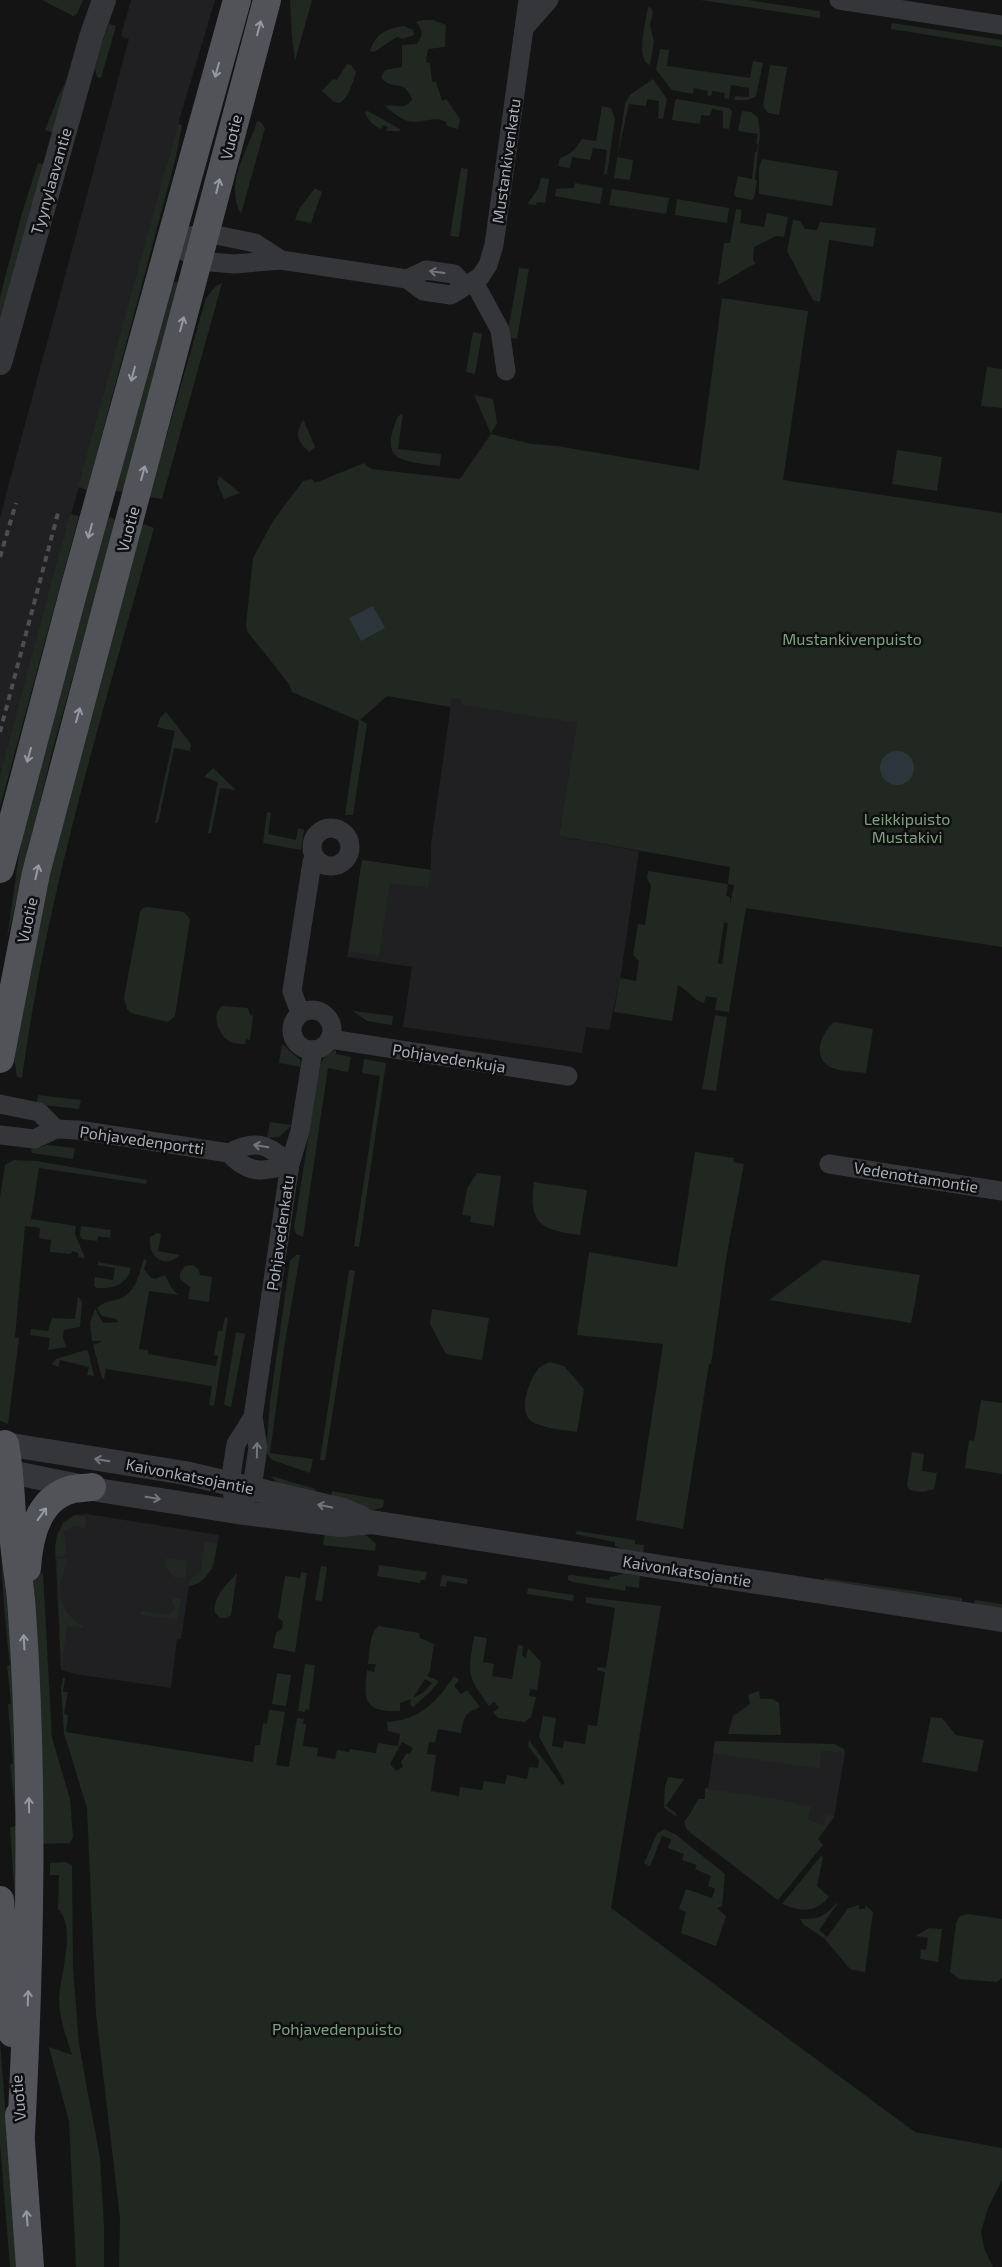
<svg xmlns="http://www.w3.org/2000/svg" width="1002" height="2267" viewBox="0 0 1002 2267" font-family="'Exo 2',sans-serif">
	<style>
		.built { fill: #202022 }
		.green { fill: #202821; fill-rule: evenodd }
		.water { fill: #2c353b }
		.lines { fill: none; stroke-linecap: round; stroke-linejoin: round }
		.minor { stroke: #35363a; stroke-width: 19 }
		.tertiary { stroke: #35363a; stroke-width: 24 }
		.primary { stroke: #515359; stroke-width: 28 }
		.rail { stroke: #4c4e53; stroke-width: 4; stroke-dasharray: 6 5; stroke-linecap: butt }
		.oneway { stroke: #9599a3 }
		.oneway2 { stroke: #73767e }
		.labels { text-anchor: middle; stroke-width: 5; stroke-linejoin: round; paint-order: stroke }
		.street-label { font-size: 16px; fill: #a6abb5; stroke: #0f0f10 }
		.park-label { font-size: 16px; fill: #7da07f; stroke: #0f0f10 }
	</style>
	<rect width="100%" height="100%" fill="#141415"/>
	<g class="built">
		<polygon points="131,0 215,0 181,114 0,774 0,517 129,39 121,36"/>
		<polygon points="452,698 465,698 578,719 559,836 639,851 621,974 609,1030 586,1027 582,1053 403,1027 412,967 347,957 362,860 431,870 431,844"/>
		<polygon points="87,1514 219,1535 213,1568 199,1583 189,1586 181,1639 177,1639 171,1688 75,1674 61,1670 55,1547 57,1535 63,1522 75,1515"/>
		<polygon points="715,1741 845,1753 834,1817 804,1857 706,1822 705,1788 708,1789"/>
	</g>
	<g class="green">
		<polygon points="42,0 83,0 77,14 73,16"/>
		<polygon points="290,0 312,0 295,61 292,38"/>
		<polygon points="700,0 748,0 820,11 820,18"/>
		<path d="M648 7 651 8 653 12 650 25 654 42 650 65C635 60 646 21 648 7Z"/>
		<path d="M422 20H433L446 25 445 47 428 49 426 62 430 63 432 82H436L442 101 446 99 460 119 458 129 447 126 446 122C435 116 426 122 414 122 404 122 393 113 385 106 396 103 405 112 412 99 403 76 392 93 381 77L385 70 402 67V45L417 44C423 35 423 30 416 22Z"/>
		<polygon points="892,23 1002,40 1002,47 891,29"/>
		<polygon points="109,24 116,26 101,78 97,77 95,68 97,55"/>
		<path d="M404 26 413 30 414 35 403 39 397 37 374 52 370 51C375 34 387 28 404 26Z"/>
		<polygon points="660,49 669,50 667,66 750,78 753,61 763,63 756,96 748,100 734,100 735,96 749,97 749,88 731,85 729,99 724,98 725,93 712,91 711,96 707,95 708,91 694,88 693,94 672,90 656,70"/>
		<path d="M347 64 351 65 356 72C353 82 349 97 340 103L334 102 322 91 333 79 337 80Z"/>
		<polygon points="770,65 787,67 779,115 768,113 763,106"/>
		<polygon points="69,76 54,133 45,130 58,97"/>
		<polygon points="653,79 667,99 663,119 658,118 659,101 647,99 646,106 629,104 617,157 633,160 630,180 614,178 625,104 630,95"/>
		<polygon points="677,99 729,108 732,111 729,129 723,128 723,111 712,109 710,116 701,115 700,124 672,120 675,101"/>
		<path d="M602 106 611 108 615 119 607 174H604L607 150 593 148 590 160 572 157 570 168 558 166 560 158C571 155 576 148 582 139L596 141Z"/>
		<path d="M368 111 400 129V131H386L388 127 383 125 381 129C373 125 368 121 365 112Z"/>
		<polygon points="742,111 751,112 758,118 760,134 755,179 757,181 754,198 752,200 736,197 734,194 738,176 752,179 755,152 757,152 758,144 756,143 758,134 738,131"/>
		<path d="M257 121 261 122 265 128 241 214C224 183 248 151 257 121Z"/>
		<polygon points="178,124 182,125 176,157 87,490 78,487"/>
		<polygon points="762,159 838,171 832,206 759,194 759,168"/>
		<polygon points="38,163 46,165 0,329 0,297 22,213"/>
		<polygon points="461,168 468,169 459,237 450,236"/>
		<polygon points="541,178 549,179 545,203 537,202 536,205 527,204 538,189"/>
		<polygon points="575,183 603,188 600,204 555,196 556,189 574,188"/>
		<polygon points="315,188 322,192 311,223 295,220 299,209"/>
		<polygon points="612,189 669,198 666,214 609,205"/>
		<polygon points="677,199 729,208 727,223 675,215"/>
		<polygon points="736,209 742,210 740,223 764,227 767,213 788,217 784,237 776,236 754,247 753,261 756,263 718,285 724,243 730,243"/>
		<polygon points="793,220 800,221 805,229 817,230 820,222 876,228 873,247 829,240 820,302 813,300 787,251"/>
		<polygon points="519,268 529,269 517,339 507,337"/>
		<polygon points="171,282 178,282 124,492 115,491"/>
		<polygon points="222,283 162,499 149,497 206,298 216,286"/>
		<path d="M722 298 808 311 783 480 1002 513V947L746 908 729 1012 715 1010 717 998 706 996 704 1003C694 1001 688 990 678 985L672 1021 614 1012 620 978 636 981 639 961 633 955 638 924 645 925 651 886 647 878 648 871 728 884 726 896 730 897V905L734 885 728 884 730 867 559 836 577 723 463 705 460 698H452L451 707 387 696 360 720 367 724 353 815H345L359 721 292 692 289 684 247 631 246 625 253 558 273 521 303 481 312 479 315 483 364 463 371 469 460 479 491 434 474 395 493 399 497 423 491 434 532 444 557 446 699 470ZM724 922 728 923 722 964 718 963Z"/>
		<polygon points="473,332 482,334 475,374 466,372"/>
		<polygon points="987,367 1002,369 1002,408 981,406"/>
		<path d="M403 414 398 449 441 454 440 466C402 461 378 462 398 416Z"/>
		<path d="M303 419 315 447 309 452C295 438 296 436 303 419Z"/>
		<polygon points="897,450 942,457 937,491 892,484"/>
		<polygon points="219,476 240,493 224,499 217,483"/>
		<polygon points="70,514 79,516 0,807 0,774"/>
		<polygon points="111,517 116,521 52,752 7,939 23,826 106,519"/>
		<path d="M144 524 154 528C104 709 47 891 22 1078L17 1077 14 1057 41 903 141 528Z"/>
		<polygon points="166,712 191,744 190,751 174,748 158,823 155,823 175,731 157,727 160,718"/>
		<polygon points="213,768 236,790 220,788 211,833 208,833 218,782 204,777"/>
		<polygon points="267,812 271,813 268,834 296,840 298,828 304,830 301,850 263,843"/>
		<polygon points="362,860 431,870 428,888 390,883 379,956 349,951"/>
		<polygon points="148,907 184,912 190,919 175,1016 168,1022 131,1013 127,1009 124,998 140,912 143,908"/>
		<path d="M222 1006 248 1008 250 1015 253 1016 250 1040 246 1039 245 1044C240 1044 234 1044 229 1041 218 1035 211 1013 222 1006Z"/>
		<polygon points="353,1011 393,1016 392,1025 367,1021"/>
		<polygon points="715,1015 727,1017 716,1091 702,1089"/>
		<path d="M834 1022 873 1029 866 1073C857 1072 837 1071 830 1067 811 1056 822 1032 834 1022Z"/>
		<polygon points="282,1044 300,1060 301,1067 279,1063"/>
		<polygon points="336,1050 336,1054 351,1057 348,1072 328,1068 303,1237 296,1234 294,1228 320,1064 326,1055"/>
		<polygon points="364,1059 386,1063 359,1247 354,1246 380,1076 362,1073"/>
		<polygon points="38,1095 81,1100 79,1109 43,1105 37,1102"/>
		<polygon points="270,1122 292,1125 279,1137 267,1138"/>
		<polygon points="47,1145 75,1148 73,1159 32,1153 31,1149"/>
		<polygon points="695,1152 734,1158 733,1162 744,1164 727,1253 711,1364 709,1364 683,1529 636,1520 663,1344 577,1335 589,1252 677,1267"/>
		<polygon points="14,1160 36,1161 147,1180 146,1184 39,1168 31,1219 76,1226 75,1234 85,1258 79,1257 78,1253 73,1251 70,1254 50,1252 51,1240 39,1238 40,1228 25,1226 15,1337 19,1338 8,1424 0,1421 0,1197 5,1165"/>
		<polygon points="477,1173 501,1176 494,1226 470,1222 471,1216 462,1215 467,1189"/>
		<path d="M534 1182 587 1190 580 1235C541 1230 528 1224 534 1182Z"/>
		<polygon points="81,1226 111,1230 110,1238 98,1236 97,1241 82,1239 80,1235"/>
		<path d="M157 1233 161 1234 158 1251 180 1255C165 1270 147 1256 150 1237Z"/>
		<polygon points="296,1255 300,1255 284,1348 270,1453 313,1459 310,1473 272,1460 266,1453 270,1402 290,1261"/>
		<path d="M144 1259 147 1261 144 1269 150 1277 155 1279 165 1275 171 1287 178 1295 149 1291 139 1349 148 1350V1354L216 1366 218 1356 214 1355 218 1331H222L225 1317 228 1318 214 1406 209 1405 212 1386 106 1369 104 1379 102 1378 93 1345 103 1341H92L90 1323 95 1309 103 1323 119 1322 116 1319 102 1316 97 1308C103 1302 111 1301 119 1299 136 1294 139 1273 144 1259Z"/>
		<polygon points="823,1260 920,1275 911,1323 769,1300"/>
		<path d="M98 1262 131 1268C127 1285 113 1289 97 1288L94 1286 95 1277 113 1280 115 1268 97 1265Z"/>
		<polygon points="193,1265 199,1270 200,1275 212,1277 209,1302 188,1299 190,1287 180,1279 180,1273 185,1266"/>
		<polygon points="349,1270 355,1271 325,1460 320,1460"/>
		<polygon points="78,1296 82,1302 80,1327 64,1330 63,1337 66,1347 48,1350 50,1338 30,1335 31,1329 48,1331 52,1318 75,1319"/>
		<polygon points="432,1309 489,1318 482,1360 446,1354 430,1324"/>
		<polygon points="236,1332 245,1334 231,1407 224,1405"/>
		<polygon points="86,1350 88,1351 94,1376 87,1375 89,1367 60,1360 58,1367 52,1364 56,1359"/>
		<path d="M550 1362 564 1366 584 1389 577 1432C566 1430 536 1428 529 1419 519 1407 530 1378 539 1368 542 1365 546 1364 550 1362Z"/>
		<polygon points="981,1400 1002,1403 1002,1474 965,1468 969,1440 974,1441"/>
		<polygon points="912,1452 924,1454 922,1471 937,1473 934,1489 922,1492 910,1490 907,1486"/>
		<polygon points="271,1476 316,1489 314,1499 276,1482"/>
		<path d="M2 1491 21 1823 16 1914 10 1828 17 1825 10 1765 13 1763 8 1705 11 1703 7 1666 10 1665C3 1607 0 1550 0 1492Z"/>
		<polygon points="332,1491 384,1500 383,1507 371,1511 330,1503"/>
		<path d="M75 1515 86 1517 85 1528 77 1526 64 1531 66 1552 63 1556H56C54 1537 59 1525 75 1515Z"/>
		<polygon points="325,1531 366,1535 376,1544 375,1551 323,1545"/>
		<polygon points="577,1531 635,1540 635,1544 644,1545 643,1555 626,1551 615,1546 615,1542 575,1534"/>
		<path d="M205 1542 217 1544C214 1562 211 1582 189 1586L190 1580 200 1574Z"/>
		<polygon points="167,1558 187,1561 185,1579 174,1577 165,1566"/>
		<path d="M57 1559H67C67 1566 63 1572 61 1579 56 1599 65 1616 83 1626V1628L67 1626 61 1670Z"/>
		<polygon points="379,1565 427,1572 425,1580 421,1580 420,1583 377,1576"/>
		<polygon points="321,1566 327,1567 322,1601 315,1600"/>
		<polygon points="301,1572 307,1573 295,1652 273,1648 276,1633 282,1629 283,1622 278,1617 285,1576 300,1578"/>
		<polygon points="43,1573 52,1738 70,1799 73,1837 70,1843 36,1844 32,1574"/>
		<path d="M237 1573 231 1615 226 1618H220L215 1613C212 1597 227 1584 237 1573Z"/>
		<polygon points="623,1574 640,1576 639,1588 626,1586 625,1591 573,1582 568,1580 568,1576 570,1575 609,1580 610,1577"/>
		<polygon points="442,1575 468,1579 467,1584 447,1581 446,1587 440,1586"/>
		<polygon points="824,1578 962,1598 962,1602 824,1582"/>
		<polygon points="528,1588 574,1595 573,1601 527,1594"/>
		<path d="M586 1597 661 1606 611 1908 915 2132 1002 2148V2180L988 2208 981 2232 984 2248 993 2267H119L120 2218 96 2014 87 1808 64 1733 61 1688 63 1678H65L63 1692H68L64 1714 68 1715 66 1732 253 1762 255 1745H260L263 1723 267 1724 269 1710 285 1712 276 1765 289 1767 297 1718 304 1719 303 1724H306L303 1746 318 1748 317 1756 335 1759 337 1750 349 1752 350 1749 376 1753 378 1743 398 1746 400 1734 388 1731 387 1722C420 1720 437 1702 454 1676L459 1680 454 1686 461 1694 467 1690 480 1707C465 1713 464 1716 461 1733L438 1729 435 1743 429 1742 427 1754 436 1755 431 1791 459 1796 460 1787 482 1790 484 1781 505 1784 507 1775 527 1779 529 1767 538 1768 539 1760 528 1746 529 1740 562 1785 565 1783 539 1737 543 1716 556 1718 552 1746 563 1748 564 1741 585 1744 588 1725 597 1726 605 1672 597 1670V1667L606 1668 615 1608 586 1603ZM402 1742 413 1748 410 1753 406 1754 401 1762 403 1767 396 1771 390 1764Z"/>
		<polygon points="174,1598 181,1599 177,1620 141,1615 141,1611 169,1615 176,1609 172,1602"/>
		<polygon points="975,1600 1002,1604 1002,1608 974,1604"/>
		<path d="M379 1626 419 1633 420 1638 434 1644 430 1671 427 1676 439 1681 430 1692 413 1707 410 1705 411 1699 400 1703V1711C365 1712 363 1702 367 1670L374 1672 376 1664H368C370 1653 369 1632 379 1626ZM425 1679 432 1683 424 1692 413 1698Z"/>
		<path d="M474 1636 487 1638 483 1662 494 1664 492 1676 512 1679 518 1645 523 1646 522 1655 526 1658 528 1648 541 1662 537 1690 530 1689 529 1696 536 1697 531 1717 525 1722 498 1718 493 1712 499 1708 494 1702 489 1706C466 1674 468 1675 474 1636Z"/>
		<polygon points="305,1664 315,1665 309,1710 306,1709 305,1712 298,1711"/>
		<polygon points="277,1673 291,1675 286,1706 272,1704"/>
		<polygon points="759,1691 760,1699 773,1699 779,1703 781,1735 728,1734 733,1716 750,1704 748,1695"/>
		<polygon points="931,1717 942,1718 956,1735 984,1740 977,1772 922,1762"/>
		<polygon points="715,1741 834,1744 844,1749 845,1753 821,1751 820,1769 713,1753"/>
		<polygon points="668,1777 684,1779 666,1806 676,1813 676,1816 664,1808 665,1786"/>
		<polygon points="705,1788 793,1802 798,1806 803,1804 811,1807 807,1819 823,1825 828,1814 834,1817 818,1839 823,1845 778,1900 687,1830 684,1822 690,1814 698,1799 705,1799"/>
		<polygon points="664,1829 675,1834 725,1874 722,1906 717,1908 726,1916 716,1946 681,1933 686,1912 679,1909 686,1889 712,1898 715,1889 708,1886 711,1876 695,1869 697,1865 682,1860 684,1854 668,1848 671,1839 662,1836 650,1866 644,1863 657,1834"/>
		<path d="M821 1856 823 1857 817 1886 829 1897C815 1913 801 1912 782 1904Z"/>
		<path d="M65 1862 72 1865 73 1968 79 2045 100 2158 104 2226V2267H76L69 2121 49 2047 72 2055C66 2037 59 2018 59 1999 60 1975 77 1927 58 1909L59 1875H50V1863Z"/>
		<path d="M837 1903H838L819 1930 827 1937 847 1910 846 1909 859 1905V1909H865V1905L873 1912 865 1972 850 1969 824 1938 804 1925 800 1919C822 1919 822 1917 837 1903Z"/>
		<polygon points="968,1914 1002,1919 1002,1978 997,1982 959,1979 950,1972 956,1923 960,1916"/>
		<polygon points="929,1928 942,1929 938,1962 920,1959 921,1949 926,1950 928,1938 916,1936"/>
		<polygon points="0,2041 17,2267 10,2267 0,2143"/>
	</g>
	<g class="water">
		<polygon points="373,606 385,628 361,641 349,618"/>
		<circle cx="897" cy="768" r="17"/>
	</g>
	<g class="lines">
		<g class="minor">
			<polyline points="839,0 1002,25"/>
			<polyline points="526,26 549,0"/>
			<polyline points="169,240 199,261 234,264 281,260 407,279 423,291 451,295 480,277 488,265 494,245 528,0"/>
			<polyline points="169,240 206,233 255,243 281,260"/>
			<polyline points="407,279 426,270 454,274 465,286"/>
			<polyline points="474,282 500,330 506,371"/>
			<circle cx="331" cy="847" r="19"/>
			<circle cx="312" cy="1030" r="20"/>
			<polyline points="300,1013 292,991 312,862 315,858"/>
			<polyline points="330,1039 568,1076"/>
			<polyline points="0,1104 39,1112 56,1129"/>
			<path d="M0 1135 34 1139 56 1129 78 1130 229 1153C257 1138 268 1145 290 1164"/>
			<path d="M229 1153C249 1175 263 1172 290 1164"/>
			<polyline points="829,1164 1002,1191"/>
			<polyline points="233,1496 230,1482 236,1444 253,1417"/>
			<polyline points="237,1512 252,1488 258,1447 253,1417 290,1164 300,1131 313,1050"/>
		</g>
		<g class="tertiary">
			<polyline points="0,363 91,37 104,0"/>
			<polyline points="5,1444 185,1473 343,1510 360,1517"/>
			<polyline points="10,1472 104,1491 237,1512 341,1525 371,1522 1002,1620"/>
		</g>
		<g class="primary">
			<polyline points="0,869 73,593 237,0"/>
			<polyline points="0,1059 36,873 267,0"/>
			<path d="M5 1444C11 1477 11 1509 14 1542 16 1566 21 1589 22 1613 34 1787 30 1960 21 2134"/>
			<path d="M27 1568C29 1538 38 1497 73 1489 79 1488 86 1488 92 1487"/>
			<polyline points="0,1900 12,2033"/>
			<polyline points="19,2115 30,2267"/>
		</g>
		<g class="rail">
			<polyline points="0,557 16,503"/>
			<polyline points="0,732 59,509"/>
		</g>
	</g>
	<defs><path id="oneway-shaft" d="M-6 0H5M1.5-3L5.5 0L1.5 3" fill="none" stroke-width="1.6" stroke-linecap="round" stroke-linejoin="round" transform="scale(1.25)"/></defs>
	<g class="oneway">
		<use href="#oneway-shaft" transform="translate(259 28) rotate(-75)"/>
		<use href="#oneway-shaft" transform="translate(217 70) rotate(106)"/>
		<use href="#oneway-shaft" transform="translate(218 186) rotate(-76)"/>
		<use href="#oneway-shaft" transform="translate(182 324) rotate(-75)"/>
		<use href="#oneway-shaft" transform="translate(133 374) rotate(105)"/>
		<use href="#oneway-shaft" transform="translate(143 473) rotate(-75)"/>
		<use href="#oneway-shaft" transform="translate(90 531) rotate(105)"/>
		<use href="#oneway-shaft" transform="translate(78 715) rotate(-74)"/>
		<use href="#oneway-shaft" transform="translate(29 755) rotate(105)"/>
		<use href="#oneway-shaft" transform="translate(37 872) rotate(-77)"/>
		<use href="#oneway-shaft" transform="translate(42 1514) rotate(-54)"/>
		<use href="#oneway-shaft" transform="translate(24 1642) rotate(-93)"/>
		<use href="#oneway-shaft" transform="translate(29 1805) rotate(-91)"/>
		<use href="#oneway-shaft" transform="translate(28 1998) rotate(-88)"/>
		<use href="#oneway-shaft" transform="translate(27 2218) rotate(-94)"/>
	</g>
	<g class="oneway2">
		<use href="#oneway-shaft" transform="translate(437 272) rotate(-172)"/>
		<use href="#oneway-shaft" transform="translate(261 1146) rotate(-171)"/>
		<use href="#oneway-shaft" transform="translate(257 1450) rotate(-89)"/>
		<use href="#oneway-shaft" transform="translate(102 1460) rotate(-171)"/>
		<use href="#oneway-shaft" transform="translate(153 1498) rotate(9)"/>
		<use href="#oneway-shaft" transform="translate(325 1506) rotate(-168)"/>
	</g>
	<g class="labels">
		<g class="street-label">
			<text transform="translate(231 137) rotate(-76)" y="6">Vuotie</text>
			<text transform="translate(506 161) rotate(-82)" y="6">Mustankivenkatu</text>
			<text transform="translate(51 181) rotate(-74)" y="6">Tyynylaavantie</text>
			<text transform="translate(128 529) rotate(-75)" y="6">Vuotie</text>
			<text transform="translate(27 920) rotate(-78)" y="6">Vuotie</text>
			<text transform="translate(449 1058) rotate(9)" y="6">Pohjavedenkuja</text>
			<text transform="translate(142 1140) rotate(8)" y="6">Pohjavedenportti</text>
			<text transform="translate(916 1177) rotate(9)" y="6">Vedenottamontie</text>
			<text transform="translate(280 1233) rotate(-82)" y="6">Pohjavedenkatu</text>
			<text transform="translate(190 1476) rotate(11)" y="6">Kaivonkatsojantie</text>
			<text transform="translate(687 1571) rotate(9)" y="6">Kaivonkatsojantie</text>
			<text transform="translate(18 2098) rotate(-95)" y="6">Vuotie</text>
		</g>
		<g class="park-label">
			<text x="852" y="645">Mustankivenpuisto</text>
			<text x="907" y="825">Leikkipuisto<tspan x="907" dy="18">Mustakivi</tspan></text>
			<text x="337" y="2035">Pohjavedenpuisto</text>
		</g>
	</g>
</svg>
